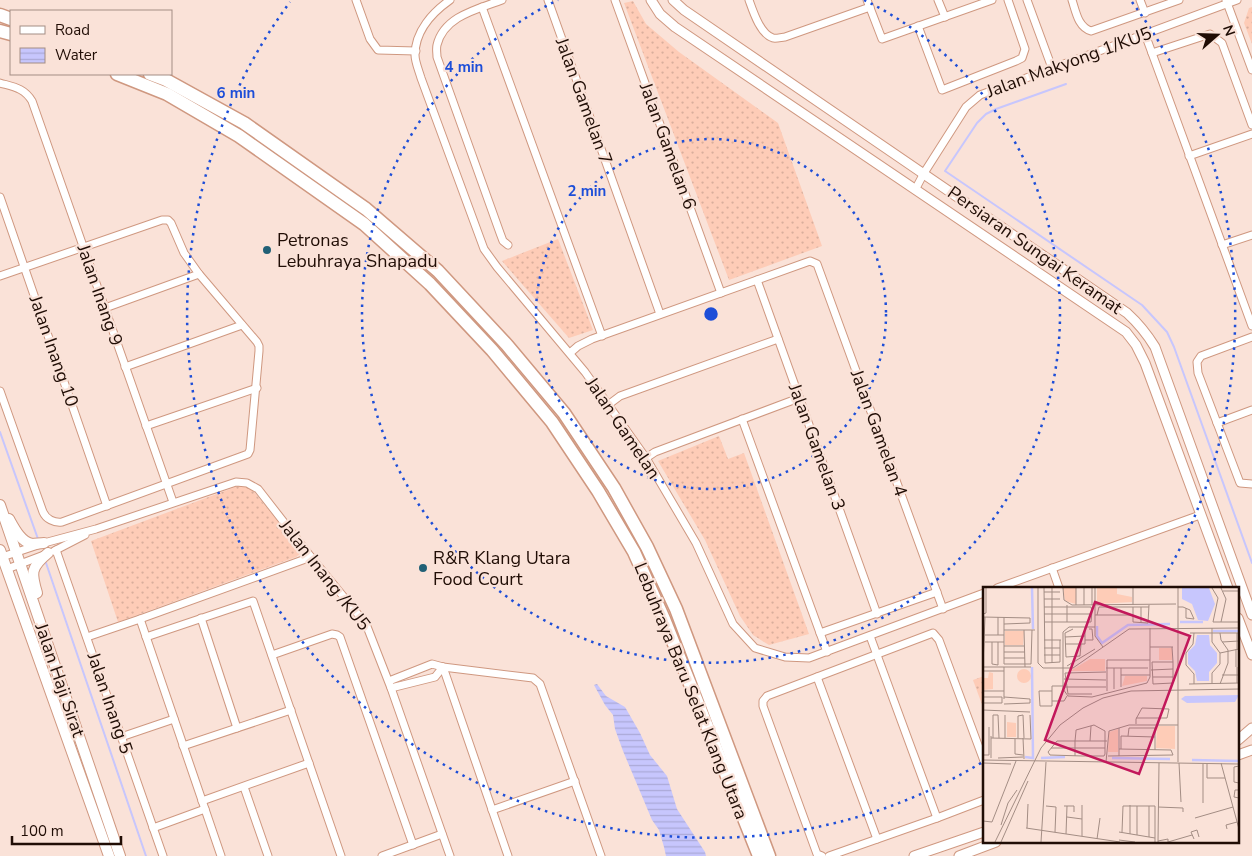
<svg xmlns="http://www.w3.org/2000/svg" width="1252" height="856" viewBox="0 0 1252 856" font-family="'Nunito Sans',sans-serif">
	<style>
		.grass { fill: url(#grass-dots) }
		.water { fill: url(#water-rules) }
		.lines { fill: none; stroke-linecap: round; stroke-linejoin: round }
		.stream { stroke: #c7c6fd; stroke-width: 2 }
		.minor-casing { stroke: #cf9880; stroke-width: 9 }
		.tertiary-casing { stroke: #cf9880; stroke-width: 11 }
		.secondary-casing { stroke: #cf9880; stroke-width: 12 }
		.motorway-casing { stroke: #cf9880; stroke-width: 15 }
		.minor { stroke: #fff; stroke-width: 7 }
		.tertiary { stroke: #fff; stroke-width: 9 }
		.secondary { stroke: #fff; stroke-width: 10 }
		.motorway { stroke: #fff; stroke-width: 12 }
		.ring { fill: none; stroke: #1d4ed8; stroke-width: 2.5; stroke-dasharray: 2.5 5 }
		.poi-dot { fill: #216076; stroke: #fae2d8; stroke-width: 2 }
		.labels { text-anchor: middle; stroke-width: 4.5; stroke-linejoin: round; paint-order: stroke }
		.street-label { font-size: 18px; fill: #200d05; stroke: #fae2d8 }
		.poi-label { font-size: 18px; fill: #200d05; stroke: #fae2d8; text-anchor: start }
		.inset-river { fill: none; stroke: #c7c6fd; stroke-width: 2.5 }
		.inset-road { fill: none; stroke: #a38d84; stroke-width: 1 }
		.view { fill: #c2185b; fill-opacity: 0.15; stroke: #c2185b; stroke-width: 2.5 }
		.inset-edge { fill: none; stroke: #200d05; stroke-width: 2.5 }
		.centre { fill: #1d4ed8; stroke: #fae2d8; stroke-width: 2.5 }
		.ring-label { font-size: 15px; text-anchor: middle; font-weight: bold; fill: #1d4ed8; stroke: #fae2d8; stroke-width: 4.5; stroke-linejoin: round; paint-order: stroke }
	</style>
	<defs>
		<pattern id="grass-dots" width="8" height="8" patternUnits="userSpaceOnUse" patternTransform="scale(1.25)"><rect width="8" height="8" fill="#feccb7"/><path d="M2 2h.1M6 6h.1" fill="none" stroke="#d9ae9c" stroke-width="1.8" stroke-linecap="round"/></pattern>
		<pattern id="water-rules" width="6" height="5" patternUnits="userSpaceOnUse" patternTransform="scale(1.25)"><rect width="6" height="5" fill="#c7c6fd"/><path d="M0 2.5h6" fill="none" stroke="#aba9d7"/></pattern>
	</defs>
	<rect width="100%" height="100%" fill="#fae2d8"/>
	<g class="grass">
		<polygon points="633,1 646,24 679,52 778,123 822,246 729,280 624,3"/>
		<polygon points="1252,7 1252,44 1244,23 1249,8"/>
		<polygon points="558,239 593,330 569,338 502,261"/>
		<polygon points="719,436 728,459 744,453 809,634 769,645 753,635 740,616 705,540 658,461"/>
		<polygon points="238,486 248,487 255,493 298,547 300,554 296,557 118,622 91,541"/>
		<polygon points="984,676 984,710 973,680"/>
	</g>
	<polygon class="water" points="597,684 606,696 625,707 640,733 650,755 667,776 677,809 705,852 706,856 666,856 664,847 659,830 652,820 623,751 615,729 613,715 605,705 594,685"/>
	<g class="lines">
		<g class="stream">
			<polyline points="1066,84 996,109 986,114 977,123 945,171 1142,305 1167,332 1174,347 1252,563"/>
			<polyline points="0,432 38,539"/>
			<polyline points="45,560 146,856"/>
		</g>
		<defs>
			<g id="minor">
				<polyline points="356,0 370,39 378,50 416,51"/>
				<path d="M450 0C433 12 415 31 415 55 415 62 419 71 421 78L484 249 497 267 585 372 646 458 696 543 733 624 755 648 785 657 809 658 984 593"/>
				<path d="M502 0C478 9 444 16 437 45 436 49 437 53 437 57L500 233 503 241 508 245"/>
				<polyline points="548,0 660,314"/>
				<polyline points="615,0 721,293"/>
				<path d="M749 0C753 11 760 34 773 38 776 39 782 37 785 37L870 7"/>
				<polyline points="867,0 882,39 992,0"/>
				<polyline points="938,0 945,17"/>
				<polyline points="1027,0 1052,68"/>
				<path d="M1072 0C1076 12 1078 27 1091 31L1179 0"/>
				<polyline points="1140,0 1145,13"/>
				<polyline points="1226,0 1252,70"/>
				<polyline points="482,7 602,336"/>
				<polyline points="918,26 942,90 1016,61 1022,58 1025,49 1008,0"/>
				<polyline points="1145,34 1252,326"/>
				<polyline points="1152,53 1210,34 1222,43 1252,125"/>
				<path d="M0 83C14 87 24 88 32 101L173 502"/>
				<polyline points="1189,156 1252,134"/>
				<polyline points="915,190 924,173 966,107 980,95 1237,0"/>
				<polyline points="0,197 107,506"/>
				<polyline points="1222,245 1252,235"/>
				<path d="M0 276 162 220H168L171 223 184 253 199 274 257 342 259 346V351L250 450 248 454 62 522C54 523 46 519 43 512L0 391"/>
				<polyline points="757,280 877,614"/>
				<polyline points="105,308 199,274"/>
				<polyline points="1252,337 1201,356 1197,362 1198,373 1240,483 1252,484"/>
				<polyline points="570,353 578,346 592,339 810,261 817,264 943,609"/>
				<polyline points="125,367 242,325"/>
				<polyline points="608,405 620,396 778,339"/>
				<polyline points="742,419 827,652"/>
				<polyline points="1217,423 1252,410"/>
				<polyline points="146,426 257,388"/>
				<polyline points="646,458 655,452 799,398"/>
				<polyline points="56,550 163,856"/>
				<polyline points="54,551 85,535"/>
				<polyline points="2,557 44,543 96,529 236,482 247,483 258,489 311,557 366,624 391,688 450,856"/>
				<polyline points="1052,568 1059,588"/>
				<polyline points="7,569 44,555"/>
				<polyline points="997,588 1200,515"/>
				<polyline points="201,618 237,728"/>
				<polyline points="140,619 221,856"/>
				<polyline points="820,633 937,592"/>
				<polyline points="870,636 937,818"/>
				<polyline points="87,637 140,619 311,557"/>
				<polyline points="146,637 253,601 341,856"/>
				<polyline points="272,655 332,634 337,635 340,637 413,845"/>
				<polyline points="443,667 508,856"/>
				<polyline points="817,677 877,839"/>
				<polyline points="389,681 432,664 443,667 533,678 540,684 601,856"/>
				<polyline points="391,688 435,677 443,667"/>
				<polyline points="121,737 174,719"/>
				<polyline points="183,746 291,710"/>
				<polyline points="244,787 268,856"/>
				<polyline points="202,801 309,763"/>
				<polyline points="492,810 575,781"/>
				<polyline points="153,828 205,809"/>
				<polyline points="382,856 442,834"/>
				<polyline points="822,856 817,854 763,706 763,701 767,696 933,633 939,640 984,761"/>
				<polyline points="829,856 937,818 984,800"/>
			</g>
			<g id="tertiary">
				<polyline points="651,0 660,14 675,27 1126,332 1136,345 1145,363 1228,588"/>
				<path d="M673 0 684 10 1127 313C1138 323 1147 334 1155 347L1252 615"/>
				<polyline points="1238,618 1252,655"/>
				<polyline points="1238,740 1252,728"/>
				<polyline points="1238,755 1252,750"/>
				<polyline points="914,856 984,832"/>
				<polyline points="959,856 996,842"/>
			</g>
			<g id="secondary">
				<polyline points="0,505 120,856"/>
				<path d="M9 519C14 528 21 542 32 544 35 544 41 543 44 543"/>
				<polyline points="0,550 109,856"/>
				<path d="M37 593C31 573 30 568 48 553"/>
			</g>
			<g id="motorway">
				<polyline points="0,15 11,19"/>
				<polyline points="0,31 11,34"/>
				<polyline points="117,74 167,94 239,136 364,224 430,284 492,350 552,422 598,491 634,552 664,619 759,856"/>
				<polyline points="150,74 166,80 244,123 366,209 438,271 507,345 564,413 614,488 647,547 676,609 769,856"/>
			</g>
		</defs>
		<use href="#minor" class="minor-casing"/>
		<use href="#tertiary" class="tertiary-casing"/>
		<use href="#secondary" class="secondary-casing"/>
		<use href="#motorway" class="motorway-casing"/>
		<use href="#minor" class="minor"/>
		<use href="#tertiary" class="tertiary"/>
		<use href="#secondary" class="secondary"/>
		<use href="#motorway" class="motorway"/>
	</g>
	<g class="ring">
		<circle cx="711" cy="314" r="175"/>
		<path d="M864 0A349 349 0 1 1 558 0"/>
		<path d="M981 763A524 524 0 0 1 290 2M1132 2A524 524 0 0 1 1158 588"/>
	</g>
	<g class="poi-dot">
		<circle cx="267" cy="250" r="5"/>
		<circle cx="423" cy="568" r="5"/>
	</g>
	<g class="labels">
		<g class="street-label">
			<text transform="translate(1069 62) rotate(-20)" y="6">Jalan Makyong 1/KU5</text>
			<text transform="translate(584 101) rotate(70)" y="6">Jalan Gamelan 7</text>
			<text transform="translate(668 146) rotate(70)" y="6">Jalan Gamelan 6</text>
			<text transform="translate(1035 250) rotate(35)" y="6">Persiaran Sungai Keramat</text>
			<text transform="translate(100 295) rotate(71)" y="6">Jalan Inang 9</text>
			<text transform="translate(54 351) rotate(71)" y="6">Jalan Inang 10</text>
			<text transform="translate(623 428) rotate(56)" y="6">Jalan Gamelan</text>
			<text transform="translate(879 433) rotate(70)" y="6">Jalan Gamelan 4</text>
			<text transform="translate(817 447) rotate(70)" y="6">Jalan Gamelan 3</text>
			<text transform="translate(325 575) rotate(52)" y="6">Jalan Inang /KU5</text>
			<text transform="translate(60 680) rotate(71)" y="6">Jalan Haji Sirat</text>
			<text transform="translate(691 691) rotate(68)" y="6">Lebuhraya Baru Selat Klang Utara</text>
			<text transform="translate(110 703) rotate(71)" y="6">Jalan Inang 5</text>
		</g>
		<g class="poi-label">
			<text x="277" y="246">Petronas<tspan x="277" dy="21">Lebuhraya Shapadu</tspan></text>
			<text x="433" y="564">R&amp;R Klang Utara<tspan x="433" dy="21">Food Court</tspan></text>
		</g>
	</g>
	<g transform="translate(983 587)">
		<rect width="256" height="256" fill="#fae2d8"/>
		<path d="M80 1H93V17L82 14ZM114 1H134V7L149 10V15L114 17ZM22 44H41L40 58H22ZM176 61H189V73H176ZM107 72H122V84H87ZM142 89H164V94L139 99ZM174 139H192V162L173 161ZM135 142V165H125L126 145Z" fill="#feccb7"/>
		<path d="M34 89a7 7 0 1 1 14 0a7 7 0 1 1-14 0ZM6 85 10 86V102L0 103V91H5ZM24 135 33 136V150H24Z" fill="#feccb7"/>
		<path d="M199 1H226L232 17 225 34 215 33 209 17 199 12ZM214 48H226L227 58 234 66V76L226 85V94H214L212 84 205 77V65L212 58ZM256 108 252 115 204 116 198 112 202 109Z" fill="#c7c6fd"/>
		<path class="inset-river" d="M49 1 50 42M197 35H220M114 39V49L119 56 145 38 187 37M230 44H256M42 170 50 171 49 80M58 171 82 170M129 171 187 172M209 173 256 174"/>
		<path class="inset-road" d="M55 1V76L60 81H90L146 42 256 41M61 1 62 76 77 75V53M80 1 81 13 89 18 193 17M109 1V18M112 1V49L120 60M150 1V18M229 1 235 11 230 35H256M238 1 243 12 238 35M240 4H256M61 5H77M61 12H77M84 18V35M93 18V1M101 18V1M61 20H108L109 24 108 35H61M150 20V35L165 36 166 18M195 20H200L207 23 211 32 203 31V21M0 27 3 26V1M61 27H109M112 28H149M114 28 116 20H166M0 30 47 31V36L21 37M15 30V48M21 30V77H48M158 36V20M112 40H86L80 45V102L85 109 109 110 164 96 167 90V41M90 42 82 46 83 70 97 69 98 57M21 43H52M41 43 42 80M207 46H256M237 46 238 53 245 63V76L237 97M254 46V62M2 48H21M82 50 102 49M61 53H78M102 53H110L109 42H106M2 55H21M9 55V77L15 78V55M239 55 256 54M82 57H102V40M21 59H41M167 60H190M189 60 190 75V96L170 97 169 75H190M61 61H77M253 62V80M21 65H42M237 66 256 62M61 68H77M21 71H42M69 76V1M48 77 49 43M0 78 2 30M84 79 112 62M0 80H48M21 80V112M254 80V96M123 81H165M131 81V102M138 81V100M168 83 190 82M0 84H21M138 88H167M239 88H256M170 90H190M81 92 123 93M206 97 256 96M211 97V87L203 78V66L210 57 211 46M229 97V86L237 77V66L229 55V41M82 100H123M0 104H21M69 104H56L57 119H69V99H80M124 104V73H167M109 107H85L82 86 123 85M0 110H19V116H0M21 110 47 112V116L21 117M69 114H81L84 109M0 123 47 125M22 128V151M153 137V132L159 121 186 122 184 131H153M172 141V163M145 149 146 141H172M8 151 48 152 47 128M10 151V128H15L16 151M35 151V129L40 128 41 151M40 151 41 172M32 152V167L40 168M107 154 108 139M68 161H122M138 162V149L172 150M0 168H6V140M92 169V154L93 144V143L111 138 122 144V167L121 169H100L67 168 65 165 74 154H124M125 169 190 168 188 163 136 162M136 169V141M8 171V149M15 171 40 170M0 173 256 177M123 175 126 144 146 138H195M195 175V1M0 176 28 177M196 176 198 215M224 176V191H242M238 176 256 242M220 177V216M256 179 251 180V195L256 196M256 203H252L251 210 256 211M63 219 73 220 72 245M81 219H91V225M175 220 200 221V225M84 230 99 232M212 231 250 220M0 234 9 235 33 174M18 238 25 216 34 203M43 241 137 255M44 241 45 217M244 242 243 238 254 235M136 245 172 251M139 245 140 219H172V255M83 247 84 219M147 247V218M154 248V219M99 249V218M166 250V219M114 252 117 231M211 252 208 245 214 243 216 250M136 253 152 255M175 254 185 252V255L209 248M12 255 58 161 77 138 100 121 120 111 148 104 256 102M18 255 45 194M58 255 63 175M175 255 176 176"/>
		<path class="view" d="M112 15 207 49 156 187 62 153Z"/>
		<rect width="256" height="256" class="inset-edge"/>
	</g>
	<circle cx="711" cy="314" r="8" class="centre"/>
	<g class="ring-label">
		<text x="464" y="72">4 min</text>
		<text x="236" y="98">6 min</text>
		<text x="587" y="196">2 min</text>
	</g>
	<rect x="10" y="10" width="162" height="65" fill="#fae2d8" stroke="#a38d84"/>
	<rect x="20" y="26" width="25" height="8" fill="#ffffff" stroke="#a38d84"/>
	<text x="55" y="35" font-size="15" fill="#200d05">Road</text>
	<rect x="20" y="48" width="25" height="15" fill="url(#water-rules)" stroke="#a38d84"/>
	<text x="55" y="60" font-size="15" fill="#200d05">Water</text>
	<g transform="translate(1217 35) rotate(70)" stroke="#fae2d8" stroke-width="4" paint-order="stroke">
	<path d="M0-4L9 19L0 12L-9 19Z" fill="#200d05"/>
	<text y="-8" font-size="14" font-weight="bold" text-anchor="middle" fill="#200d05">N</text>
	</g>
	<path d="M12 836v8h109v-8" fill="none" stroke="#200d05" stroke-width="2.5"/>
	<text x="20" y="836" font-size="15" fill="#200d05" stroke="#fae2d8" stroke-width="4" paint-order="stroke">100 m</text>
</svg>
